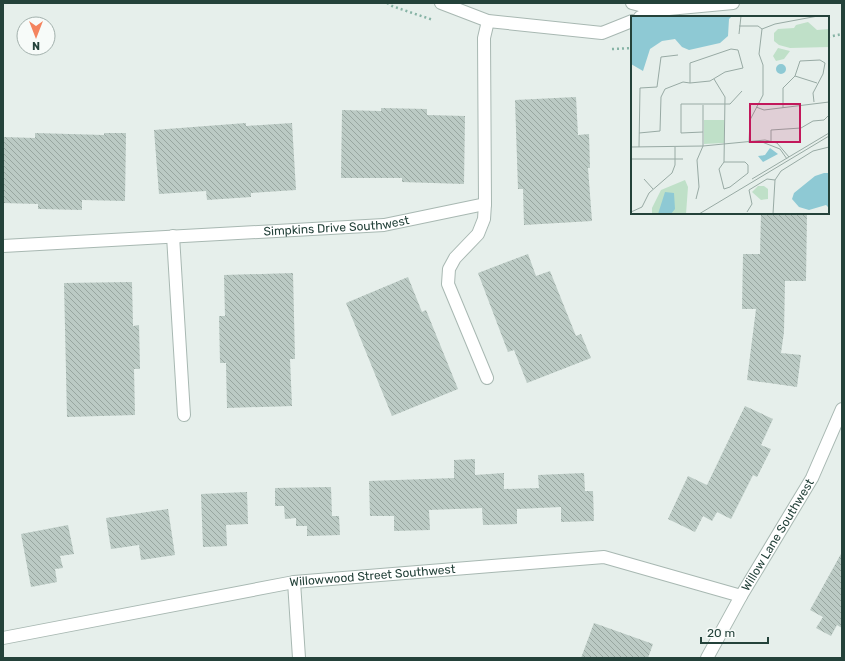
<svg xmlns="http://www.w3.org/2000/svg" width="845" height="661" viewBox="0 0 845 661" font-family="Rubik,sans-serif">
	<style>
		.building { fill: url(#building-back-hatch) }
		.lines { fill: none; stroke-linecap: round; stroke-linejoin: round }
		.minor-casing { stroke: #a8b8b2; stroke-width: 14 }
		.path { stroke: #86b3a5; stroke-width: 2.5; stroke-dasharray: 2 3; stroke-linecap: butt }
		.minor { stroke: #fff; stroke-width: 12 }
		.labels { text-anchor: middle; stroke-width: 4; stroke-linejoin: round; paint-order: stroke }
		.street-label { font-size: 12px; fill: #24423a; stroke: #f7fbf9 }
		.inset-road { fill: none; stroke: #98aaa4; stroke-width: 1 }
		.view { fill: #c2185b; fill-opacity: 0.15; stroke: #c2185b; stroke-width: 2 }
		.inset-edge { fill: none; stroke: #24423a; stroke-width: 2 }
	</style>
	<defs>
		<pattern id="building-back-hatch" width="6" height="6" patternUnits="userSpaceOnUse"><rect width="6" height="6" fill="#bbcac4"/><path d="M-1 5l2 2M0 0l6 6M5-1l2 2" fill="none" stroke="#98a6a0"/></pattern>
	</defs>
	<rect width="100%" height="100%" fill="#e6efeb"/>
	<g class="building">
		<polygon points="576,97 578,135 589,134 590,168 588,168 592,221 524,225 523,189 518,189 515,100"/>
		<polygon points="381,108 427,109 427,115 465,116 464,184 402,182 402,178 341,178 342,110 381,111"/>
		<polygon points="246,123 246,126 292,123 296,190 251,193 251,197 207,200 206,191 159,194 154,130"/>
		<polygon points="35,133 104,135 104,133 126,133 125,201 82,200 82,210 38,209 38,204 3,203 3,137 35,138"/>
		<polygon points="761,213 807,213 806,281 785,281 784,332 781,353 801,355 797,387 747,380 756,309 742,309 743,254 760,254"/>
		<polygon points="528,254 536,276 550,271 576,336 581,334 591,358 527,383 514,350 508,352 478,273"/>
		<polygon points="293,273 295,359 290,359 292,406 227,408 226,363 220,363 219,316 225,316 224,275"/>
		<polygon points="408,277 422,312 426,310 458,389 392,416 346,303"/>
		<polygon points="132,282 133,326 139,325 140,369 134,369 135,415 67,417 64,283"/>
		<polygon points="745,406 773,419 761,445 771,449 757,477 753,475 731,519 717,512 712,521 703,516 695,532 668,519 688,476 707,485"/>
		<polygon points="475,459 475,475 504,473 504,489 539,488 538,475 584,473 585,491 593,491 594,521 561,522 561,507 517,509 517,524 483,525 482,508 429,510 430,530 394,531 394,516 370,516 369,481 454,478 454,460"/>
		<polygon points="331,487 332,516 339,516 340,535 307,536 307,526 296,526 296,518 285,519 284,506 275,506 275,488"/>
		<polygon points="247,492 248,524 226,525 227,546 203,547 201,494"/>
		<polygon points="168,509 175,555 141,560 139,545 111,549 106,518"/>
		<polygon points="68,525 74,554 60,556 63,568 55,569 57,582 31,587 21,534"/>
		<polygon points="842,552 842,628 837,625 831,636 816,628 823,617 810,610"/>
		<polygon points="594,623 653,644 648,658 581,658"/>
	</g>
	<g class="lines">
		<defs>
			<g id="minor">
				<polyline points="441,3 488,21 602,33 632,21"/>
				<polyline points="632,3 658,10"/>
				<polyline points="640,17 658,10 733,3"/>
				<polyline points="485,204 484,219 478,234 455,258 449,269 448,284 487,378"/>
				<polyline points="173,236 184,415"/>
				<path id="s1" d="M3 246 384 225 485 204 484 38 488 21"/>
				<polyline points="294,582 299,658"/>
				<path id="s2" d="M3 638 294 582 604 557 741 596"/>
				<path id="s3" d="M707 658 741 596 812 478 842 409"/>
			</g>
		</defs>
		<use href="#minor" class="minor-casing"/>
		<g class="path">
			<polyline points="387,3 392,6 433,20"/>
			<polyline points="828,37 842,34"/>
			<polyline points="612,49 632,48"/>
		</g>
		<use href="#minor" class="minor"/>
	</g>
	<g class="labels">
		<g class="street-label">
			<text dy="4" stroke="none"><textPath href="#s1" startOffset="334">Simpkins Drive Southwest</textPath></text>
			<text dy="4" stroke="none"><textPath href="#s3" startOffset="142">Willow Lane Southwest</textPath></text>
			<text dy="4" stroke="none"><textPath href="#s2" startOffset="375">Willowwood Street Southwest</textPath></text>
		</g>
	</g>
	<g transform="translate(631 16)">
		<rect width="198" height="198" fill="#e6efeb"/>
		<path d="M127 170H133L137 173V183L130 184 121 176Z" fill="#bfe0c8"/>
		<path d="M177 6 186 14 198 13V31L159 32 148 29 143 25V17L147 13 163 12 165 9ZM147 32 159 35 153 43 145 45 142 40Z" fill="#bfe0c8"/>
		<path d="M73 104H93V127L73 128ZM54 164 57 171 55 198H21V192L30 174Z" fill="#bfe0c8"/>
		<path d="M0 0H101L98 3 97 20 89 27 58 34 51 31 44 23 31 25 19 33 12 55 0 48ZM145 53a5 5 0 1 1 10 0a5 5 0 1 1-10 0ZM139 132 147 138 132 146 127 140 134 139ZM193 157H198V192L195 189 178 194 168 191 161 183 163 177 184 160ZM34 176 43 177 44 193 40 198H27Z" fill="#8ec9d4"/>
		<path class="inset-road" d="M108 10H127L131 13 144 8 187 0M108 18 110 0M164 60 186 67M83 63 94 81 93 146M125 91 133 94 198 86M152 92V72L164 60 169 45 189 44 194 47 192 58 182 77 183 86M72 116 50 117V88H99L111 75M8 117 29 115 30 81 34 73 52 66 59 67 79 65 94 56 112 52 107 34 100 33 59 47V67M140 125V114L170 112 182 105 193 104 198 99M131 126 149 133 156 143M118 127 119 104 132 79V49L128 38 131 13M0 131 72 130 134 124 146 127 158 141M8 131 9 72 26 71 30 41 47 39M0 143H52M93 146H114L117 149V157L99 171 93 173 88 153ZM13 163 22 173M121 163 198 117M65 183 68 171 66 144 72 130V89M0 196 11 191 18 177 41 157 44 149V131M116 196 121 188 118 174 136 163 144 164M68 198 198 120M142 198 144 164 150 155 182 135 198 131"/>
		<path class="view" d="M119 88H169V126H119Z"/>
		<rect width="198" height="198" class="inset-edge"/>
	</g>
	<rect width="845" height="661" fill="none" stroke="#24423a" stroke-width="8"/>
	<g transform="translate(36 36) rotate(180)"><circle r="19" fill="#f7fbf9" stroke="#a3b1ad"/>
	<path d="M0-3L7 15L0 10L-7 15Z" fill="#f4845f"/>
	<text y="-6" font-size="11" font-weight="bold" text-anchor="middle" fill="#24423a">N</text>
	</g>
	<path d="M701 637v6h67v-6" fill="none" stroke="#24423a" stroke-width="2"/>
	<text x="707" y="637" font-size="12" fill="#24423a" stroke="#f7fbf9" stroke-width="3" paint-order="stroke">20 m</text>
</svg>
